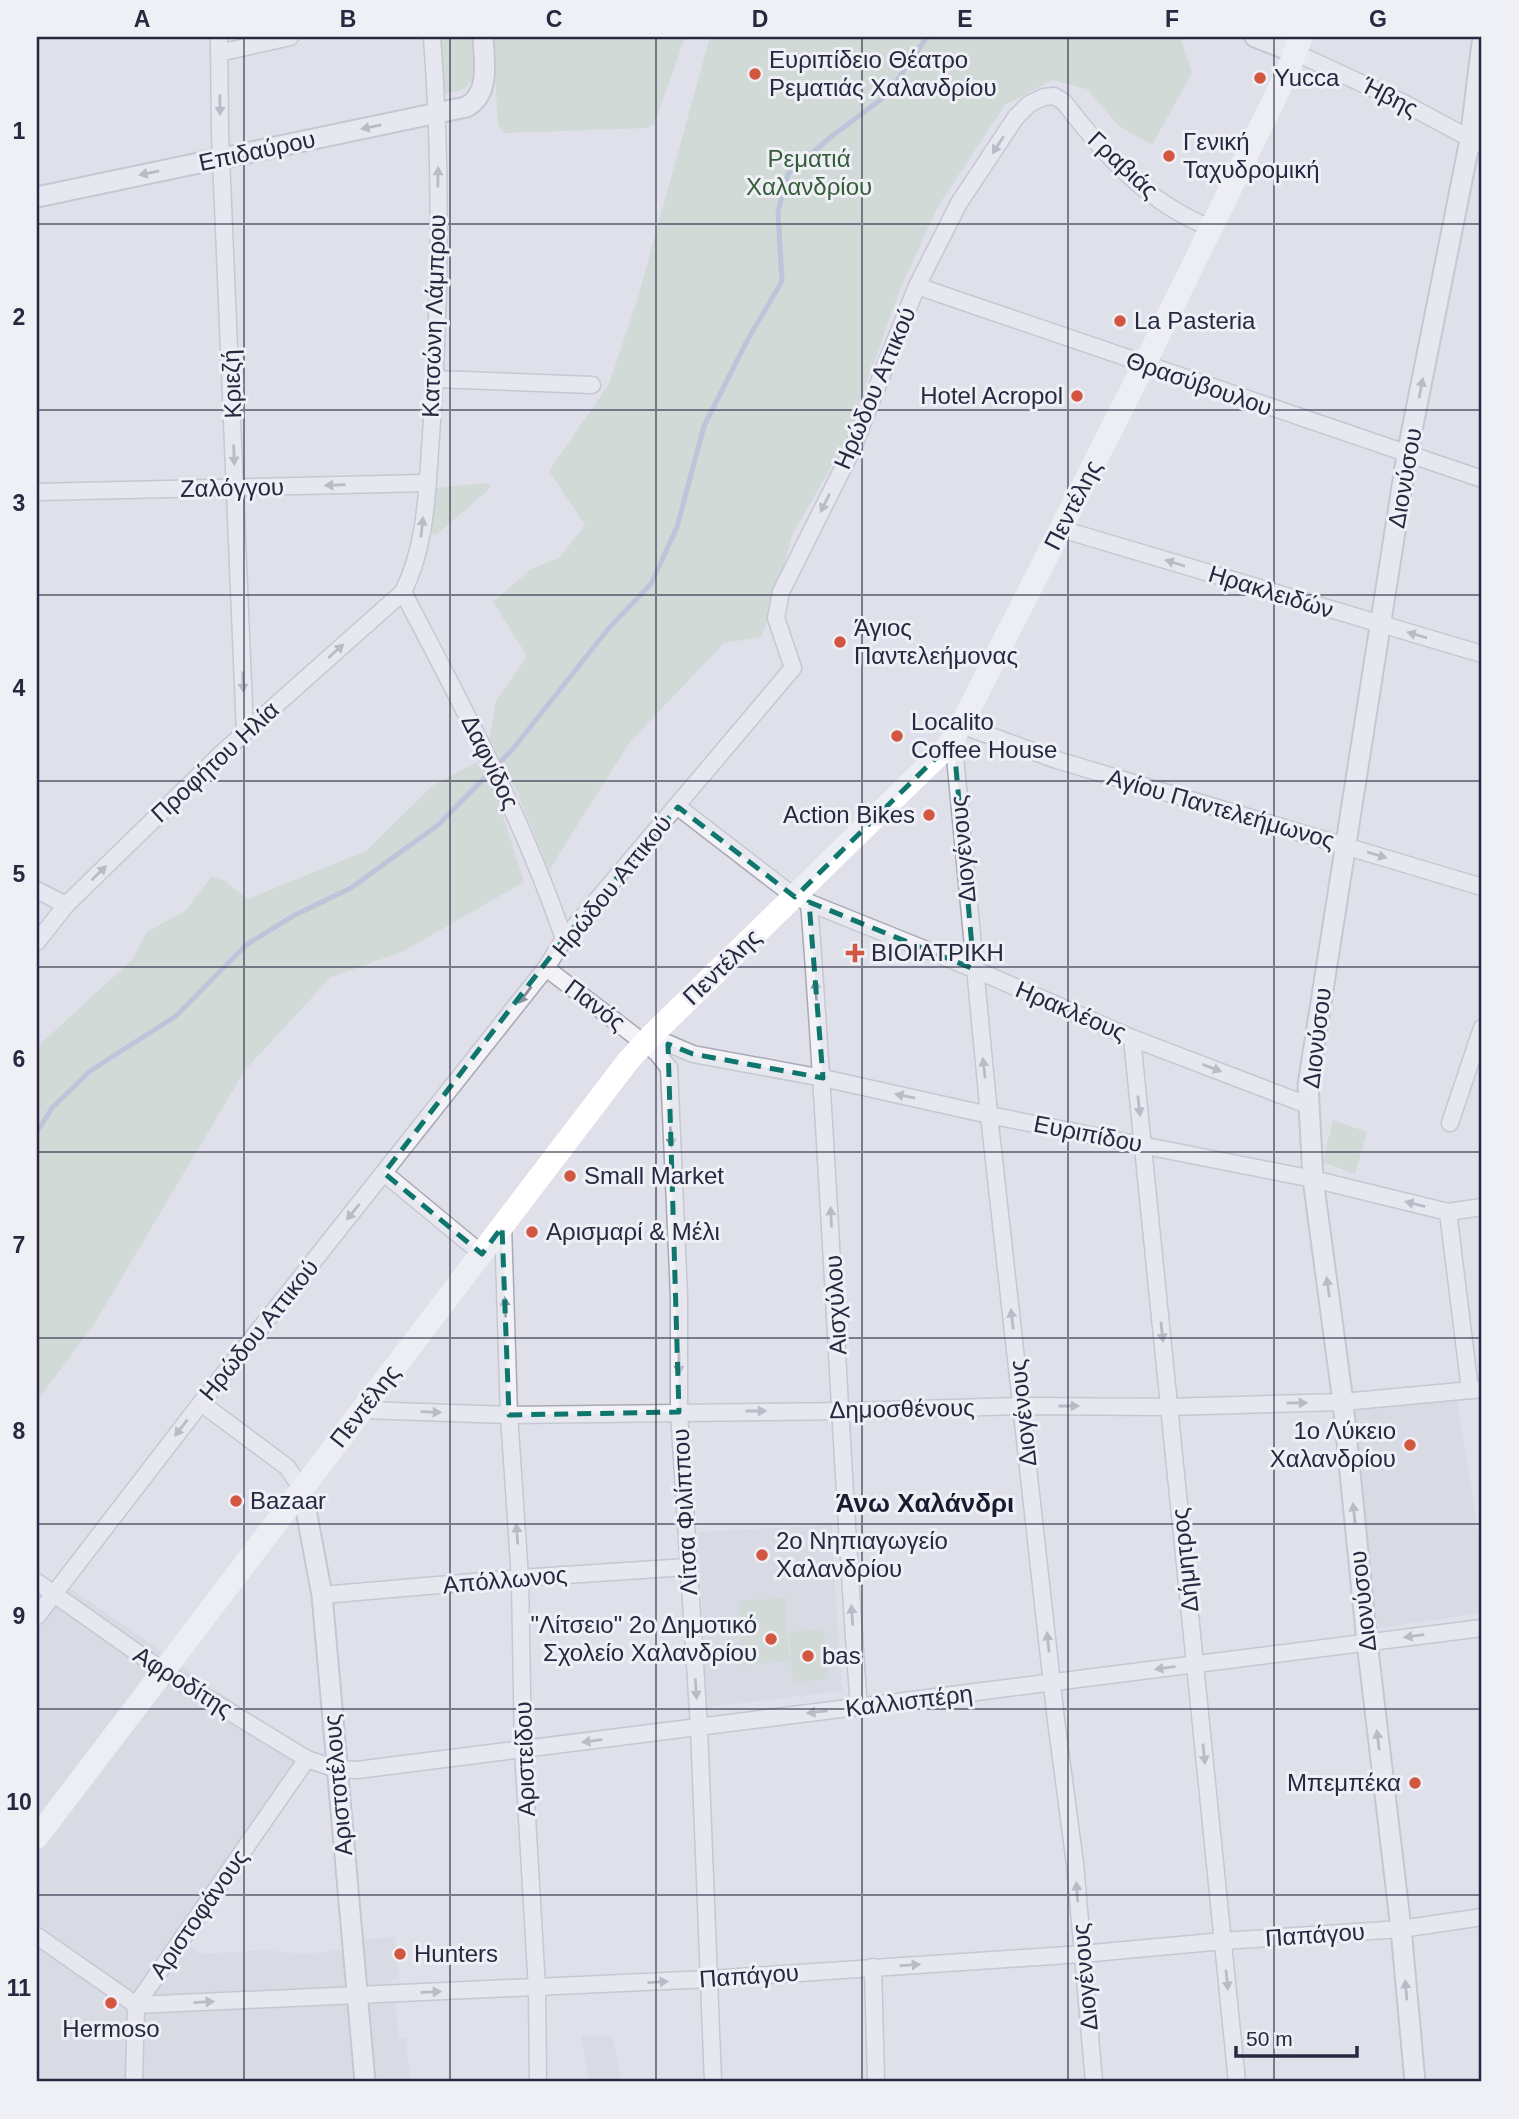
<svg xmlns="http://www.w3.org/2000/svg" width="1519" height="2119" viewBox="0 0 1519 2119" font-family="Helvetica,sans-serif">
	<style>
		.built { fill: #d1d2de }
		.green { fill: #c0d3c1 }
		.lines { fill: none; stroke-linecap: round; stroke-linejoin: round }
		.stream { stroke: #99a2ca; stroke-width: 5 }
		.minor-casing { stroke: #a8a9b6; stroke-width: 19 }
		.tertiary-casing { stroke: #a8a9b6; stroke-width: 23 }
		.minor { stroke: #f2f2f7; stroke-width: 16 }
		.tertiary { stroke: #f2f2f7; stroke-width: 19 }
		.secondary { stroke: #fff; stroke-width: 23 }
		.oneway { fill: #8c8e9c }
		.marked { fill: none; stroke: #0f766e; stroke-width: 5; stroke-dasharray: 14 9; stroke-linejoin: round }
		.grid { fill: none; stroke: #272940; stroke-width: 2; stroke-opacity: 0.55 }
		.poi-dot { fill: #d25640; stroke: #efeff6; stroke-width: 2.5 }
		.labels { text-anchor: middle; stroke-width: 6; stroke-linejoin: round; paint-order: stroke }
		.poi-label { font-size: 24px; fill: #272940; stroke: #efeff6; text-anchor: start }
		.street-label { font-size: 24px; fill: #272940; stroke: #efeff6 }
		.park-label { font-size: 24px; fill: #345d39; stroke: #efeff6 }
		.neighbourhood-label { font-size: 26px; font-weight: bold; fill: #1a1b31; stroke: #efeff6 }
		.neatline { fill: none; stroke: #272940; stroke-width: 2.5 }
		.grid-label { font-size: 23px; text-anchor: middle; font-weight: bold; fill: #272940 }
	</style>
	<rect width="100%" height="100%" fill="#dfe0e9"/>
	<g class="built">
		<polygon points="1457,1400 1482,1559 1482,1613 1377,1628 1353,1411"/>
		<polygon points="831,1525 842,1691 707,1707 698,1532"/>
		<polygon points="66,1585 314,1758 179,1936 202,1954 262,1950 304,1954 343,1950 363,1948 362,1940 395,1937 399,1978 392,1979 399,2038 406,2038 410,2082 37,2082 37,1624"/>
		<polygon points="581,2035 612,2036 622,2082 590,2082"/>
	</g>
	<g class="green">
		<path d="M438 37H476C476 70 482 91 441 94Z"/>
		<polygon points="493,37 685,37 654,125 646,128 505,133 498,125"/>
		<polygon points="710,37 1180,37 1192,73 1152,145 1119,126 1087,89 1052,80 1005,105 938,206 899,292 845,443 792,535 772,609 761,637 724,643 630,742 549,870 515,788 489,740 496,701 527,656 493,602 531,569 559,558 585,525 549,471 609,384 637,301"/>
		<polygon points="488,483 491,486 488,490 436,535 432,534 429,528 432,488"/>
		<polygon points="477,762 494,788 524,882 402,952 331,977 245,1070 93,1326 37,1401 37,1047 132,960 147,932 185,911 211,877 225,881 248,899 366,851 432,786"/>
		<polygon points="1333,1120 1367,1132 1355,1174 1323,1162"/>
		<polygon points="785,1598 789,1661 743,1665 739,1601"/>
		<polygon points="824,1629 828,1679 793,1682 789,1632"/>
	</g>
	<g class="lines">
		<polyline class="stream" points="37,1132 52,1108 90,1071 176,1016 246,945 293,916 351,888 438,825 512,750 609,628 651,584 677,527 704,426 747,341 782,281 778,212 788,174 832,136 887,95 927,37"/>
		<defs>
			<g id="minor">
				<polyline points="219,37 220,133 245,732"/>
				<polyline points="219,53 290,37"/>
				<polyline points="1296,53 1402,102 1482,145"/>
				<polyline points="917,286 1482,479"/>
				<polyline points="435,379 592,385"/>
				<polyline points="37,492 427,483"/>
				<polyline points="1061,529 1482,654"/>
				<path d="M403 592C463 707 522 816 564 939"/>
				<polyline points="961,725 1057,760 1482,887"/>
				<polyline points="949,745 955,757 989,1115 1056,1720 1075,1864 1094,2082"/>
				<polyline points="678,807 795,897 974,969 1132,1038 1310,1106"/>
				<polyline points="37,890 66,905"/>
				<path d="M809 902C830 1171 839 1439 859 1708"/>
				<path d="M37 942 66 905 223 752 403 592C427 544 427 488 431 436 440 305 442 168 432 37"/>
				<polyline points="546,968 657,1053 669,1068"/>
				<polyline points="651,1036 693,1054 823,1078 989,1115 1313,1179 1448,1212 1482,1207"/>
				<polyline points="1132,1038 1237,2082"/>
				<polyline points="669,1068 679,1297 679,1412 699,1727 713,2082"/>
				<polyline points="1450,1123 1482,1028"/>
				<polyline points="384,1173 482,1254"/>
				<polyline points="1448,1212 1470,1390"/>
				<polyline points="503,1225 509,1415 520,1578 523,1749 537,1988 538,2082"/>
				<polyline points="201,1403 287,1467 302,1489"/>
				<polyline points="363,1410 509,1415 854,1411 1022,1406 1169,1407 1343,1402 1482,1389"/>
				<polyline points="37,1582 163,1671 307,1759 336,1769 357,1770 1482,1628"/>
				<polyline points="322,1595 520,1578 687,1567"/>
				<path d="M37 1616 201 1403 546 968 564 939 793 668 776 618 781 592 852 450 917 286 959 203 1016 117 1029 104 1044 97 1054 96 1064 102C1104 154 1147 203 1211 228"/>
				<polyline points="37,1936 136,2005 710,1979 1082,1954 1223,1941 1401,1929 1482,1917"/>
				<polyline points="873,1967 876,2082"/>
				<polyline points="134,2082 136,2005 307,1759"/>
			</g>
			<g id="tertiary">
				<polyline points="1255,37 1296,53"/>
				<path d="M37 197 466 107C491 94 484 61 483 37"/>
				<polyline points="302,1489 322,1595 365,2082"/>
				<polyline points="1415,2082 1401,1929 1367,1642 1343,1402 1313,1179 1308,1085 1407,455 1470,140 1482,43"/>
			</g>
		</defs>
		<use href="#minor" class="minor-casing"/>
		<use href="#tertiary" class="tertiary-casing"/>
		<use href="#minor" class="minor"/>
		<use href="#tertiary" class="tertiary"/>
		<polyline class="secondary" points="37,1837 628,1061 651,1036 949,745 961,725 1144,365 1287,73 1301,37"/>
	</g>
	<defs><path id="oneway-solid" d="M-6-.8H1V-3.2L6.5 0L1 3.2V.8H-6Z" transform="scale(1.75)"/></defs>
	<g class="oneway">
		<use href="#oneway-solid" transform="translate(220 105) rotate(89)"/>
		<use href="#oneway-solid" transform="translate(371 127) rotate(168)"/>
		<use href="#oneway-solid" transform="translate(998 145) rotate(123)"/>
		<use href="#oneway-solid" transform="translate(149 173) rotate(168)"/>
		<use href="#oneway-solid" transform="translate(438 177) rotate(-89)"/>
		<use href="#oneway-solid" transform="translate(1421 388) rotate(-79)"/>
		<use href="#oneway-solid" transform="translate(234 455) rotate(88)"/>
		<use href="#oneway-solid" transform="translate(335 485) rotate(178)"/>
		<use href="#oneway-solid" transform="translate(825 503) rotate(116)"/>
		<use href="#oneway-solid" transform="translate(422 527) rotate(-84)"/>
		<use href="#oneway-solid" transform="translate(1175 563) rotate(-163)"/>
		<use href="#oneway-solid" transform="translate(1417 635) rotate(-164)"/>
		<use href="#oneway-solid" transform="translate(336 651) rotate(-42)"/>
		<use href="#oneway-solid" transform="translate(243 682) rotate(88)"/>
		<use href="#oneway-solid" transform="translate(1377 855) rotate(17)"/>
		<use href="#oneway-solid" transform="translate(99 873) rotate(-44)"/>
		<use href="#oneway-solid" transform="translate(816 990) rotate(-94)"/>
		<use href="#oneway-solid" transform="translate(525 995) rotate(128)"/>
		<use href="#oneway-solid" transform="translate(984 1068) rotate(-96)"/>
		<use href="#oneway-solid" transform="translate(1212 1068) rotate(21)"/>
		<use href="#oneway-solid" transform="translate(905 1096) rotate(-168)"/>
		<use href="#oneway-solid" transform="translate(1139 1106) rotate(84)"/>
		<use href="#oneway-solid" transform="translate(671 1137) rotate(88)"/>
		<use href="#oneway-solid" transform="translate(1415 1204) rotate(-166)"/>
		<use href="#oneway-solid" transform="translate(353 1212) rotate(129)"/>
		<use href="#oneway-solid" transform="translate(831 1217) rotate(-93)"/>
		<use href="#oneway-solid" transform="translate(1328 1287) rotate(-98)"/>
		<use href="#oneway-solid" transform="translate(505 1307) rotate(-92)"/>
		<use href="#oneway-solid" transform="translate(1012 1319) rotate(-97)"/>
		<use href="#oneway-solid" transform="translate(1162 1332) rotate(84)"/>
		<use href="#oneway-solid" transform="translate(679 1364) rotate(90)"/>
		<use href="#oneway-solid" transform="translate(1297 1403) rotate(-1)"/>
		<use href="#oneway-solid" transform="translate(1069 1406)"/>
		<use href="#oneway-solid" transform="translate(756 1411)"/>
		<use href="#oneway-solid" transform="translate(431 1412) rotate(2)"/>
		<use href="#oneway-solid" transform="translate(181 1428) rotate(128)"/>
		<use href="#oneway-solid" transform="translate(1354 1513) rotate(-96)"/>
		<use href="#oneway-solid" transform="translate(517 1534) rotate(-94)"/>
		<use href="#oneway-solid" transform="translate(852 1615) rotate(-94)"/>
		<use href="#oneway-solid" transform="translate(1414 1636) rotate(173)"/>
		<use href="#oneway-solid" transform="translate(1048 1642) rotate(-96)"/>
		<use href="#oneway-solid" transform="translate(1165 1668) rotate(173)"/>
		<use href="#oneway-solid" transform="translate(696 1689) rotate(86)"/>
		<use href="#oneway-solid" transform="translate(817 1712) rotate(174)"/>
		<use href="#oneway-solid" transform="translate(1378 1740) rotate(-97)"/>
		<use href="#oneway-solid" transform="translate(592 1741) rotate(173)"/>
		<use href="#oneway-solid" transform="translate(1204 1754) rotate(84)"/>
		<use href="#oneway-solid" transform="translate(1077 1892) rotate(-94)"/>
		<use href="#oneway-solid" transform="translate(910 1965) rotate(-3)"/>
		<use href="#oneway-solid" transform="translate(1227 1980) rotate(84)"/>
		<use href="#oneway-solid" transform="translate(658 1982) rotate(-3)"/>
		<use href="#oneway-solid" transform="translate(1406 1990) rotate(-95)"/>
		<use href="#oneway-solid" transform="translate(431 1992) rotate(-2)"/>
		<use href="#oneway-solid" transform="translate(204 2002) rotate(-3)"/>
	</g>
	<path d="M0 0H1519V2119H0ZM949 745 955 757 974 969 809 902 823 1078 693 1054 668 1044 679 1412 509 1415 502 1227 482 1254 384 1173 564 939 678 807 795 897Z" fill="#dfe0e9" fill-opacity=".55" fill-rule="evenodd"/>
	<path class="marked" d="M949 745 955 757 974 969 809 902 823 1078 693 1054 668 1044 679 1412 509 1415 502 1227 482 1254 384 1173 564 939 678 807 795 897Z"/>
	<path class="grid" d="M244 37V2082M450 37V2082M656 37V2082M862 37V2082M1068 37V2082M1274 37V2082M37 224H1482M37 410H1482M37 595H1482M37 781H1482M37 967H1482M37 1152H1482M37 1338H1482M37 1524H1482M37 1709H1482M37 1895H1482"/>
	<g class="poi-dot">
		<circle cx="755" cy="74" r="7"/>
		<circle cx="1260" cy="78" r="7"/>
		<circle cx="1169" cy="156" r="7"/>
		<circle cx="1120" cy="321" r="7"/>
		<circle cx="1077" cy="396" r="7"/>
		<circle cx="840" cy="642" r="7"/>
		<circle cx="897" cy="736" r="7"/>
		<circle cx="929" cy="815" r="7"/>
		<path d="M851.5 942.5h7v7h7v7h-7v7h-7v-7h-7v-7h7z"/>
		<circle cx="570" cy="1176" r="7"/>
		<circle cx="532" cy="1232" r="7"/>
		<circle cx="1410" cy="1445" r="7"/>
		<circle cx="236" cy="1501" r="7"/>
		<circle cx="762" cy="1555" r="7"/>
		<circle cx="771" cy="1639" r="7"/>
		<circle cx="808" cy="1656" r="7"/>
		<circle cx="1415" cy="1783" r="7"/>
		<circle cx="400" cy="1954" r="7"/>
		<circle cx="111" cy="2003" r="7"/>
	</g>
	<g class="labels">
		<g class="poi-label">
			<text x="769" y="68">Ευριπίδειο Θέατρο<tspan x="769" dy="28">Ρεματιάς Χαλανδρίου</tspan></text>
			<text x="1274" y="86">Yucca</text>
			<text x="1183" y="150">Γενική<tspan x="1183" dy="28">Ταχυδρομική</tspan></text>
			<text x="1134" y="329">La Pasteria</text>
			<text x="1063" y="404" text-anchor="end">Hotel Acropol</text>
			<text x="854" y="636">Άγιος<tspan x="854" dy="28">Παντελεήμονας</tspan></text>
			<text x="911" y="730">Localito<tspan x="911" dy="28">Coffee House</tspan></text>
			<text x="915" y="823" text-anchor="end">Action Bikes</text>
			<text x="871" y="961">ΒΙΟΙΑΤΡΙΚΗ</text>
			<text x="584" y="1184">Small Market</text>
			<text x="546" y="1240">Αρισμαρί &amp; Μέλι</text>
			<text x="1396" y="1439" text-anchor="end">1ο Λύκειο<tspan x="1396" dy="28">Χαλανδρίου</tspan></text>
			<text x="250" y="1509">Bazaar</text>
			<text x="776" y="1549">2ο Νηπιαγωγείο<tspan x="776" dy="28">Χαλανδρίου</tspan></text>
			<text x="757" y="1633" text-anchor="end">"Λίτσειο" 2ο Δημοτικό<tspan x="757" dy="28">Σχολείο Χαλανδρίου</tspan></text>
			<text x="822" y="1664">bas</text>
			<text x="1401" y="1791" text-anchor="end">Μπεμπέκα</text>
			<text x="414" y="1962">Hunters</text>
			<text x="111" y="2037" text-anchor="middle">Hermoso</text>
		</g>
		<g class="street-label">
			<text transform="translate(1390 97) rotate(27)" y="8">Ήβης</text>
			<text transform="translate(257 151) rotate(-12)" y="8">Επιδαύρου</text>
			<text transform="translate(1123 165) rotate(43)" y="8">Γραβιάς</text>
			<text transform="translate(434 316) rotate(-88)" y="8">Κατσώνη Λάμπρου</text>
			<text transform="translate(232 384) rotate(-92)" y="8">Κριεζή</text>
			<text transform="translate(1199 384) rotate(19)" y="8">Θρασύβουλου</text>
			<text transform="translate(875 388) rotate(-67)" y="8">Ηρώδου Αττικού</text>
			<text transform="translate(1405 478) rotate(-80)" y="8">Διονύσου</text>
			<text transform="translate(232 488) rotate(-1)" y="8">Ζαλόγγου</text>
			<text transform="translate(1073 505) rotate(-63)" y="8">Πεντέλης</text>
			<text transform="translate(1271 592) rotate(17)" y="8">Ηρακλειδών</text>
			<text transform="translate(215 762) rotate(-43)" y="8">Προφήτου Ηλία</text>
			<text transform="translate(490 762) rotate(64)" y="8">Δαφνίδος</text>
			<text transform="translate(1221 809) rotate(16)" y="8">Αγίου Παντελεήμωνος</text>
			<text transform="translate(963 849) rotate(-95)" y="8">Διογένους</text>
			<text transform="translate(612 886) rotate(-51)" y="8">Ηρώδου Αττικού</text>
			<text transform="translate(722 967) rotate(-44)" y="8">Πεντέλης</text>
			<text transform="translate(595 1005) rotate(37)" y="8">Πανός</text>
			<text transform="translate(1071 1011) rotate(23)" y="8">Ηρακλέους</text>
			<text transform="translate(1317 1038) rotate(-83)" y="8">Διονύσου</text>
			<text transform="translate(1088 1134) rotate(11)" y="8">Ευριπίδου</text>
			<text transform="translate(836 1305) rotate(-93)" y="8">Αισχύλου</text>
			<text transform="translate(259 1330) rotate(-51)" y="8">Ηρώδου Αττικού</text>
			<text transform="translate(365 1406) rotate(-52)" y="8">Πεντέλης</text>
			<text transform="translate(902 1409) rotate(-1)" y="8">Δημοσθένους</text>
			<text transform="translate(1023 1413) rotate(-96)" y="8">Διογένους</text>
			<text transform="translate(685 1512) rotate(-93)" y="8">Λίτσα Φιλίππου</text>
			<text transform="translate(1185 1560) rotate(-96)" y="8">Δήμητρος</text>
			<text transform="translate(505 1580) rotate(-5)" y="8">Απόλλωνος</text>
			<text transform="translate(1363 1601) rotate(-96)" y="8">Διονύσου</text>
			<text transform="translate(183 1682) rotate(32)" y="8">Αφροδίτης</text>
			<text transform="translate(909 1701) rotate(-7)" y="8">Καλλισπέρη</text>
			<text transform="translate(525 1759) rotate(-92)" y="8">Αριστείδου</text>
			<text transform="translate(338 1785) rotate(-95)" y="8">Αριστοτέλους</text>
			<text transform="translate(199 1914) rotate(-55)" y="8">Αριστοφάνους</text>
			<text transform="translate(1315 1935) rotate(-4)" y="8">Παπάγου</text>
			<text transform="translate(749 1976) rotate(-4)" y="8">Παπάγου</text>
			<text transform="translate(1085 1977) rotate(-95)" y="8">Διογένους</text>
		</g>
		<g class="park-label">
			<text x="809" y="167">Ρεματιά<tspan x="809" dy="28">Χαλανδρίου</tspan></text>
		</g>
		<g class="neighbourhood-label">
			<text x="925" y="1512">Άνω Χαλάνδρι</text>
		</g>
	</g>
	<rect width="1519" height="2119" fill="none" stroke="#efeff6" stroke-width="77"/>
	<path d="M1236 2046v10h121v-10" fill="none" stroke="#272940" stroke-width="3.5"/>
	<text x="1246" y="2046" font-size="21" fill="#272940" stroke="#efeff6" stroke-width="5" paint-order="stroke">50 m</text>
	<rect x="38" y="38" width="1442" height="2042" class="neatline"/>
	<g class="grid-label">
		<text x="142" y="27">A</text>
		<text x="348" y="27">B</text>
		<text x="554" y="27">C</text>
		<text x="760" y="27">D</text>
		<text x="965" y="27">E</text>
		<text x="1172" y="27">F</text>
		<text x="1378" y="27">G</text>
		<text x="19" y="139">1</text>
		<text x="19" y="325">2</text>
		<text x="19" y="511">3</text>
		<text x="19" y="696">4</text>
		<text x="19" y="882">5</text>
		<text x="19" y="1067">6</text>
		<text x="19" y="1253">7</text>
		<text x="19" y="1439">8</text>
		<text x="19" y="1624">9</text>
		<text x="19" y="1810">10</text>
		<text x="19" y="1996">11</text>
	</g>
</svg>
